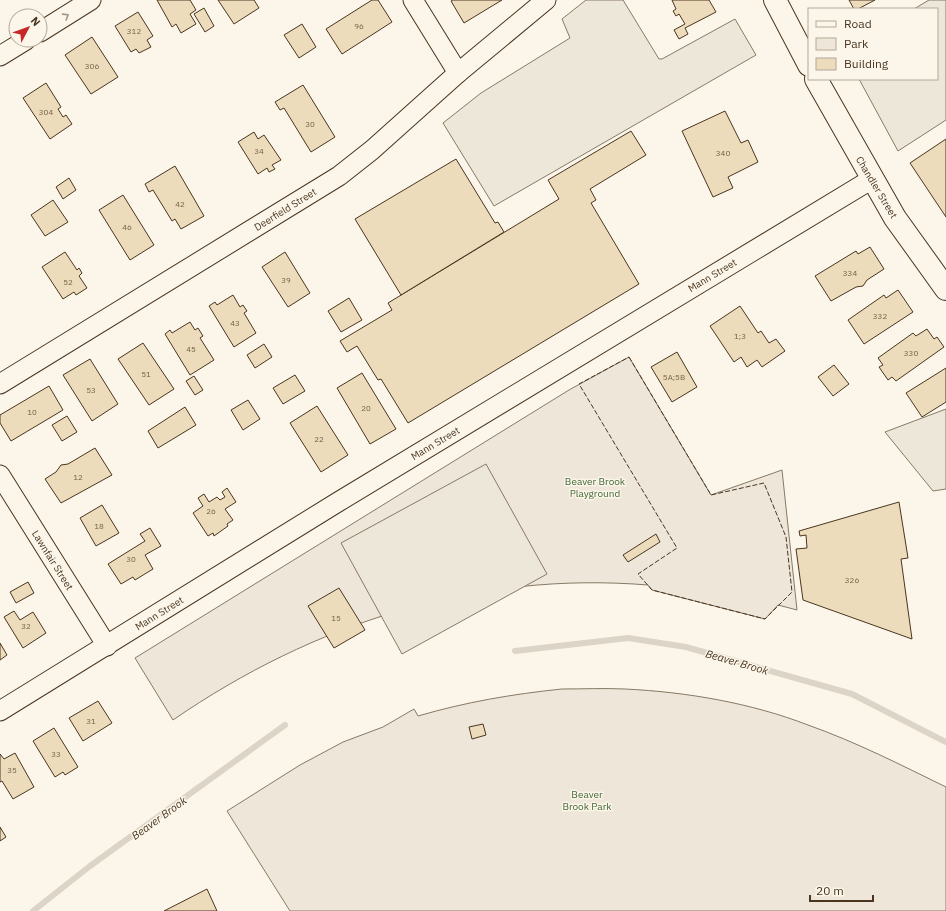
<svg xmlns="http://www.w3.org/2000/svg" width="946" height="911" viewBox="0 0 946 911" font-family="'IBM Plex Sans',sans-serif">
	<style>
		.green { fill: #ede6d9; stroke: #887966 }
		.parking { fill: #ede7d9; stroke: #887966 }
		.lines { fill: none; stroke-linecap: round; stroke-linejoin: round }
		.stream { stroke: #dcd4c6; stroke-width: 6 }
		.building { fill: #ecdcbc; stroke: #4a3520 }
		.minor-casing { stroke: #4a3520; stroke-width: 21 }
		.primary-casing { stroke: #4a3520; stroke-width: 24 }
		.minor { stroke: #fbf6e9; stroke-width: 19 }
		.primary { stroke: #fbf6e9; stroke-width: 22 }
		.fence { stroke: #4a3520; stroke-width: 1; stroke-dasharray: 5 2; stroke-linecap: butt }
		.oneway { stroke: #a29684 }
		.labels { text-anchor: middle; stroke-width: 3; stroke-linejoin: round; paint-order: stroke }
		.number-label { font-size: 8px; fill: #725f47 }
		.street-label { font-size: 10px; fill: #4a3520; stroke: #fbf6e9 }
		.park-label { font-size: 10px; fill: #436837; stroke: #fbf6e9 }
		.water-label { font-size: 11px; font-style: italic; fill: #4a3520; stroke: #fbf6e9 }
	</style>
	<rect width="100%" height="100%" fill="#fbf6e9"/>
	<g class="green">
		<path d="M629 357 711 495 782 470 797 610 778 605 765 619 652 590 648 585C476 571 314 623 173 720L135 658 569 390Z"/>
		<path d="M562 689C583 689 604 688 625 689 687 692 751 703 808 725 856 742 901 765 946 787V911H290L227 811 300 765 343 742 383 727 414 709 418 716C466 702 513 694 562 689Z"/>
	</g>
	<g class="parking">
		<polygon points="586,0 623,0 659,59 662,59 735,19 756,55 494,206 443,123 481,93 570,38 562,19"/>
		<polygon points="929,0 946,0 946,120 898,151 859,79 937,79 937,9 914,9"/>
		<polygon points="946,409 946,489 933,491 885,432"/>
		<polygon points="486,464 547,574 402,654 341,543"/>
	</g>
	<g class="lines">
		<g class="stream">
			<polyline points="515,651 628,638 686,647 852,694 946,742"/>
			<polyline points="33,911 90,866 285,725"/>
		</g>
	</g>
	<g class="building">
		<polygon points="157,0 190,0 196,10 190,14 196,24 181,33 176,24 172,27"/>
		<polygon points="218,0 254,0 259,8 234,24"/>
		<polygon points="372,0 378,0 392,22 342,54 326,29"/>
		<polygon points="453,0 502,0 464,23 451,1"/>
		<polygon points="672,0 709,0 716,12 685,28 688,34 679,39 674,30 685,24 679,14 676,16 673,11 676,9"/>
		<polygon points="849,0 875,0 858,9 854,9"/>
		<polygon points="204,8 214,26 205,32 194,14"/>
		<polygon points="138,12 153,36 147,40 151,47 139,53 136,49 131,52 115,26"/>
		<polygon points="302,24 316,47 299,58 284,35"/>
		<polygon points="92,37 118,77 91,94 65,55"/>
		<polygon points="46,83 61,107 58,109 63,117 66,115 72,124 50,139 23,98"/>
		<polygon points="303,85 335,137 311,152 284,108 280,110 275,102"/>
		<polygon points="725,111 741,143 748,140 758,162 728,177 733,188 713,197 682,131"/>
		<polygon points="631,131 646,155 590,189 596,200 591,203 639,284 408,423 381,379 378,380 357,346 347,352 340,341 392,310 388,303 559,199 548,180"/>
		<polygon points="254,132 258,139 264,135 281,160 272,165 275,169 269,172 267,168 258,174 238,142"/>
		<polygon points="946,139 946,217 910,163"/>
		<polygon points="456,159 495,223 498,222 504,232 401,295 355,219"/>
		<polygon points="175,166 204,216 181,229 175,219 172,221 153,190 149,192 145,184"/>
		<polygon points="69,178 76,190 63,199 56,187"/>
		<polygon points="123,195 154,245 130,260 99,210"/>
		<polygon points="53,200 68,222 45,236 31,215"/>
		<polygon points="870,247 884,269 867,280 863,286 856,287 831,301 815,276 856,251 858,254"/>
		<polygon points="65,252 77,270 79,268 82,273 79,276 87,288 76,295 74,292 63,299 42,267"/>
		<polygon points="285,252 310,293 288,307 262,267"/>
		<polygon points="898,290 913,312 864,344 848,320 884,295 886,298"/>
		<polygon points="233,295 240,307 243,305 247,311 244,313 256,333 234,347 209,306 215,302 217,305"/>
		<polygon points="349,298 362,320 341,332 328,311"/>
		<polygon points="740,306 758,333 761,331 769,343 776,339 785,351 762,367 757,360 747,367 741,357 734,362 710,326"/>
		<polygon points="190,322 195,330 198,328 203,336 200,338 214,360 190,375 165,334 170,330 172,333"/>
		<polygon points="927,329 934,339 937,337 944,347 896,381 892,377 888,380 879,367 883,365 878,358 913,333 916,336"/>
		<polygon points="143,343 174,389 149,405 118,359"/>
		<polygon points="264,344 272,357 255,368 247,355"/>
		<polygon points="677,352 697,387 672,402 651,367"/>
		<polygon points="90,359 118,404 92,421 63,375"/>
		<polygon points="834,365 849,384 833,396 818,377"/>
		<polygon points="946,368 946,402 922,417 906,393"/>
		<polygon points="362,373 396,429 370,444 337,388"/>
		<polygon points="295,375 305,391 283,404 273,388"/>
		<polygon points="194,376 203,390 195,395 186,381"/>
		<polygon points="49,386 63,410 11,441 0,423 0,415"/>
		<polygon points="248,400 260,419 243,430 231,410"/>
		<polygon points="317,406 348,455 321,472 290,423"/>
		<polygon points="185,407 196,425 158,448 148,431"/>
		<polygon points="67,416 77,432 62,441 52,425"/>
		<polygon points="95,448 112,475 61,503 45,479 56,472 61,465 68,464"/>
		<polygon points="227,488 236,502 225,509 233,520 227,524 228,526 214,536 213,533 208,536 193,513 203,506 198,498 204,494 209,502 217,497 220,500 225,497 222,492"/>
		<polygon points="899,502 908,558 901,559 912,639 803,600 796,549 807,548 806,535 800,536 799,531"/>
		<polygon points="102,505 119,533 96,546 80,518"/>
		<polygon points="150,528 161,546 145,555 153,569 135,580 133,577 121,584 108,564 145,541 140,534"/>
		<polygon points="656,534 660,542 628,562 623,555"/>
		<polygon points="28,582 34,593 16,603 10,592"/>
		<polygon points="339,588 365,630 334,648 308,606"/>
		<polygon points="14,611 20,620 33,612 46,633 23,648 4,617"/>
		<polygon points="0,643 7,655 0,660"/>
		<polygon points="98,701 112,723 83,741 69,718"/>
		<polygon points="483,724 486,735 472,739 469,727"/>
		<polygon points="54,728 78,767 65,775 63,772 55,777 33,741"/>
		<polygon points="15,753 34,787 13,799 2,781 0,782 0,754 4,759"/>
		<polygon points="0,827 6,837 0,841"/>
		<polygon points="207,889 217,911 164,911"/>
	</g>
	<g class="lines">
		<defs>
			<g id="minor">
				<polyline points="413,0 458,73"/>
				<polyline points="40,32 91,0"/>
				<polyline points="0,56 26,40"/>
				<polyline points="0,384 339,176 372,150 458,73 546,0"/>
				<polyline points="0,475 107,646"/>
				<polyline points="0,711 338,502 872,179"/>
			</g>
			<g id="primary">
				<polyline points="775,0 809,65"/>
				<polyline points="816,79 895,218 946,289"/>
			</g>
		</defs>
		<use href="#minor" class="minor-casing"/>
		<use href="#primary" class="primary-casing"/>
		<use href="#minor" class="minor"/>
		<use href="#primary" class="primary"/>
		<polygon class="fence" points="629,357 711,495 764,483 786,537 792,592 765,619 652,590 638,574 677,548 579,384"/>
	</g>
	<defs><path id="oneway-chevron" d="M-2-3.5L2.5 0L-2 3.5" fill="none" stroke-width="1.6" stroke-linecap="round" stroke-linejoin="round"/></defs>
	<use class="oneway" href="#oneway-chevron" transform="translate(66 16) rotate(-32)"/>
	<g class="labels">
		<g class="number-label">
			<text x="359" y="29">96</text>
			<text x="134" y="34">312</text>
			<text x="92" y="69">306</text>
			<text x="46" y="115">304</text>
			<text x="310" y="127">30</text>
			<text x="259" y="154">34</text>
			<text x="723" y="156">340</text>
			<text x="180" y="207">42</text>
			<text x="127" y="230">46</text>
			<text x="850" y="276">334</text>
			<text x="286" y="283">39</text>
			<text x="68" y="285">52</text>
			<text x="880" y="319">332</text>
			<text x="235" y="326">43</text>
			<text x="740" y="339">1;3</text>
			<text x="191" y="352">45</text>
			<text x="911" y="356">330</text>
			<text x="146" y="377">51</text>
			<text x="674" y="380">5A;5B</text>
			<text x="91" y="393">53</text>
			<text x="366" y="411">20</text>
			<text x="32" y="415">10</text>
			<text x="319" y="442">22</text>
			<text x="78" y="480">12</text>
			<text x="211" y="514">26</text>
			<text x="99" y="529">18</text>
			<text x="131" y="562">30</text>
			<text x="852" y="583">326</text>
			<text x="336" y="621">15</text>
			<text x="26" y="629">32</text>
			<text x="91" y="724">31</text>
			<text x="56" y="757">33</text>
			<text x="12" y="773">35</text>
		</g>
		<g class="street-label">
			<text transform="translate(877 187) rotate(59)" y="4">Chandler Street</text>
			<text transform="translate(285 209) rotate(-32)" y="4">Deerfield Street</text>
			<text transform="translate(712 275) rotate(-31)" y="4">Mann Street</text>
			<text transform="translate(435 443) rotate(-31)" y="4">Mann Street</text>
			<text transform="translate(53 560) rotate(58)" y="4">Lawnfair Street</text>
			<text transform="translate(159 613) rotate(-32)" y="4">Mann Street</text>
		</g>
		<g class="park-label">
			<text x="595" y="485">Beaver Brook<tspan x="595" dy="12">Playground</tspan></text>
			<text x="587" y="798">Beaver<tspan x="587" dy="12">Brook Park</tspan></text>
		</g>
		<g class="water-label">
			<text transform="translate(737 662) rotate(16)" y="4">Beaver Brook</text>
			<text transform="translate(159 818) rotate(-36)" y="4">Beaver Brook</text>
		</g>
	</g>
	<rect x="808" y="8" width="130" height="72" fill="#fbf6e9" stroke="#b4a999"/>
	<rect x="816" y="21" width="20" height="6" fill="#fbf6e9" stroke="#b4a999"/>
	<text x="844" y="28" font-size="12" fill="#4a3520">Road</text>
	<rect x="816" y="38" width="20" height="12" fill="#ede6d9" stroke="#b4a999"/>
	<text x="844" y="48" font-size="12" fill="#4a3520">Park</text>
	<rect x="816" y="58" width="20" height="12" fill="#ecdcbc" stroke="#b4a999"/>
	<text x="844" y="68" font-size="12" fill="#4a3520">Building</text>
	<g transform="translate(28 28) rotate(49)"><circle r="19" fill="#fbf6e9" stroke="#b4a999"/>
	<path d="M0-3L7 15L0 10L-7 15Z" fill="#c62828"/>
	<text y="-6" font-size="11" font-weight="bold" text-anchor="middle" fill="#4a3520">N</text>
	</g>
	<path d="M810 895v6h63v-6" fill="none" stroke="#4a3520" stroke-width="2"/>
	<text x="816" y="895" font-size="12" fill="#4a3520" stroke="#fbf6e9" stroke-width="3" paint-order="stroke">20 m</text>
</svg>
